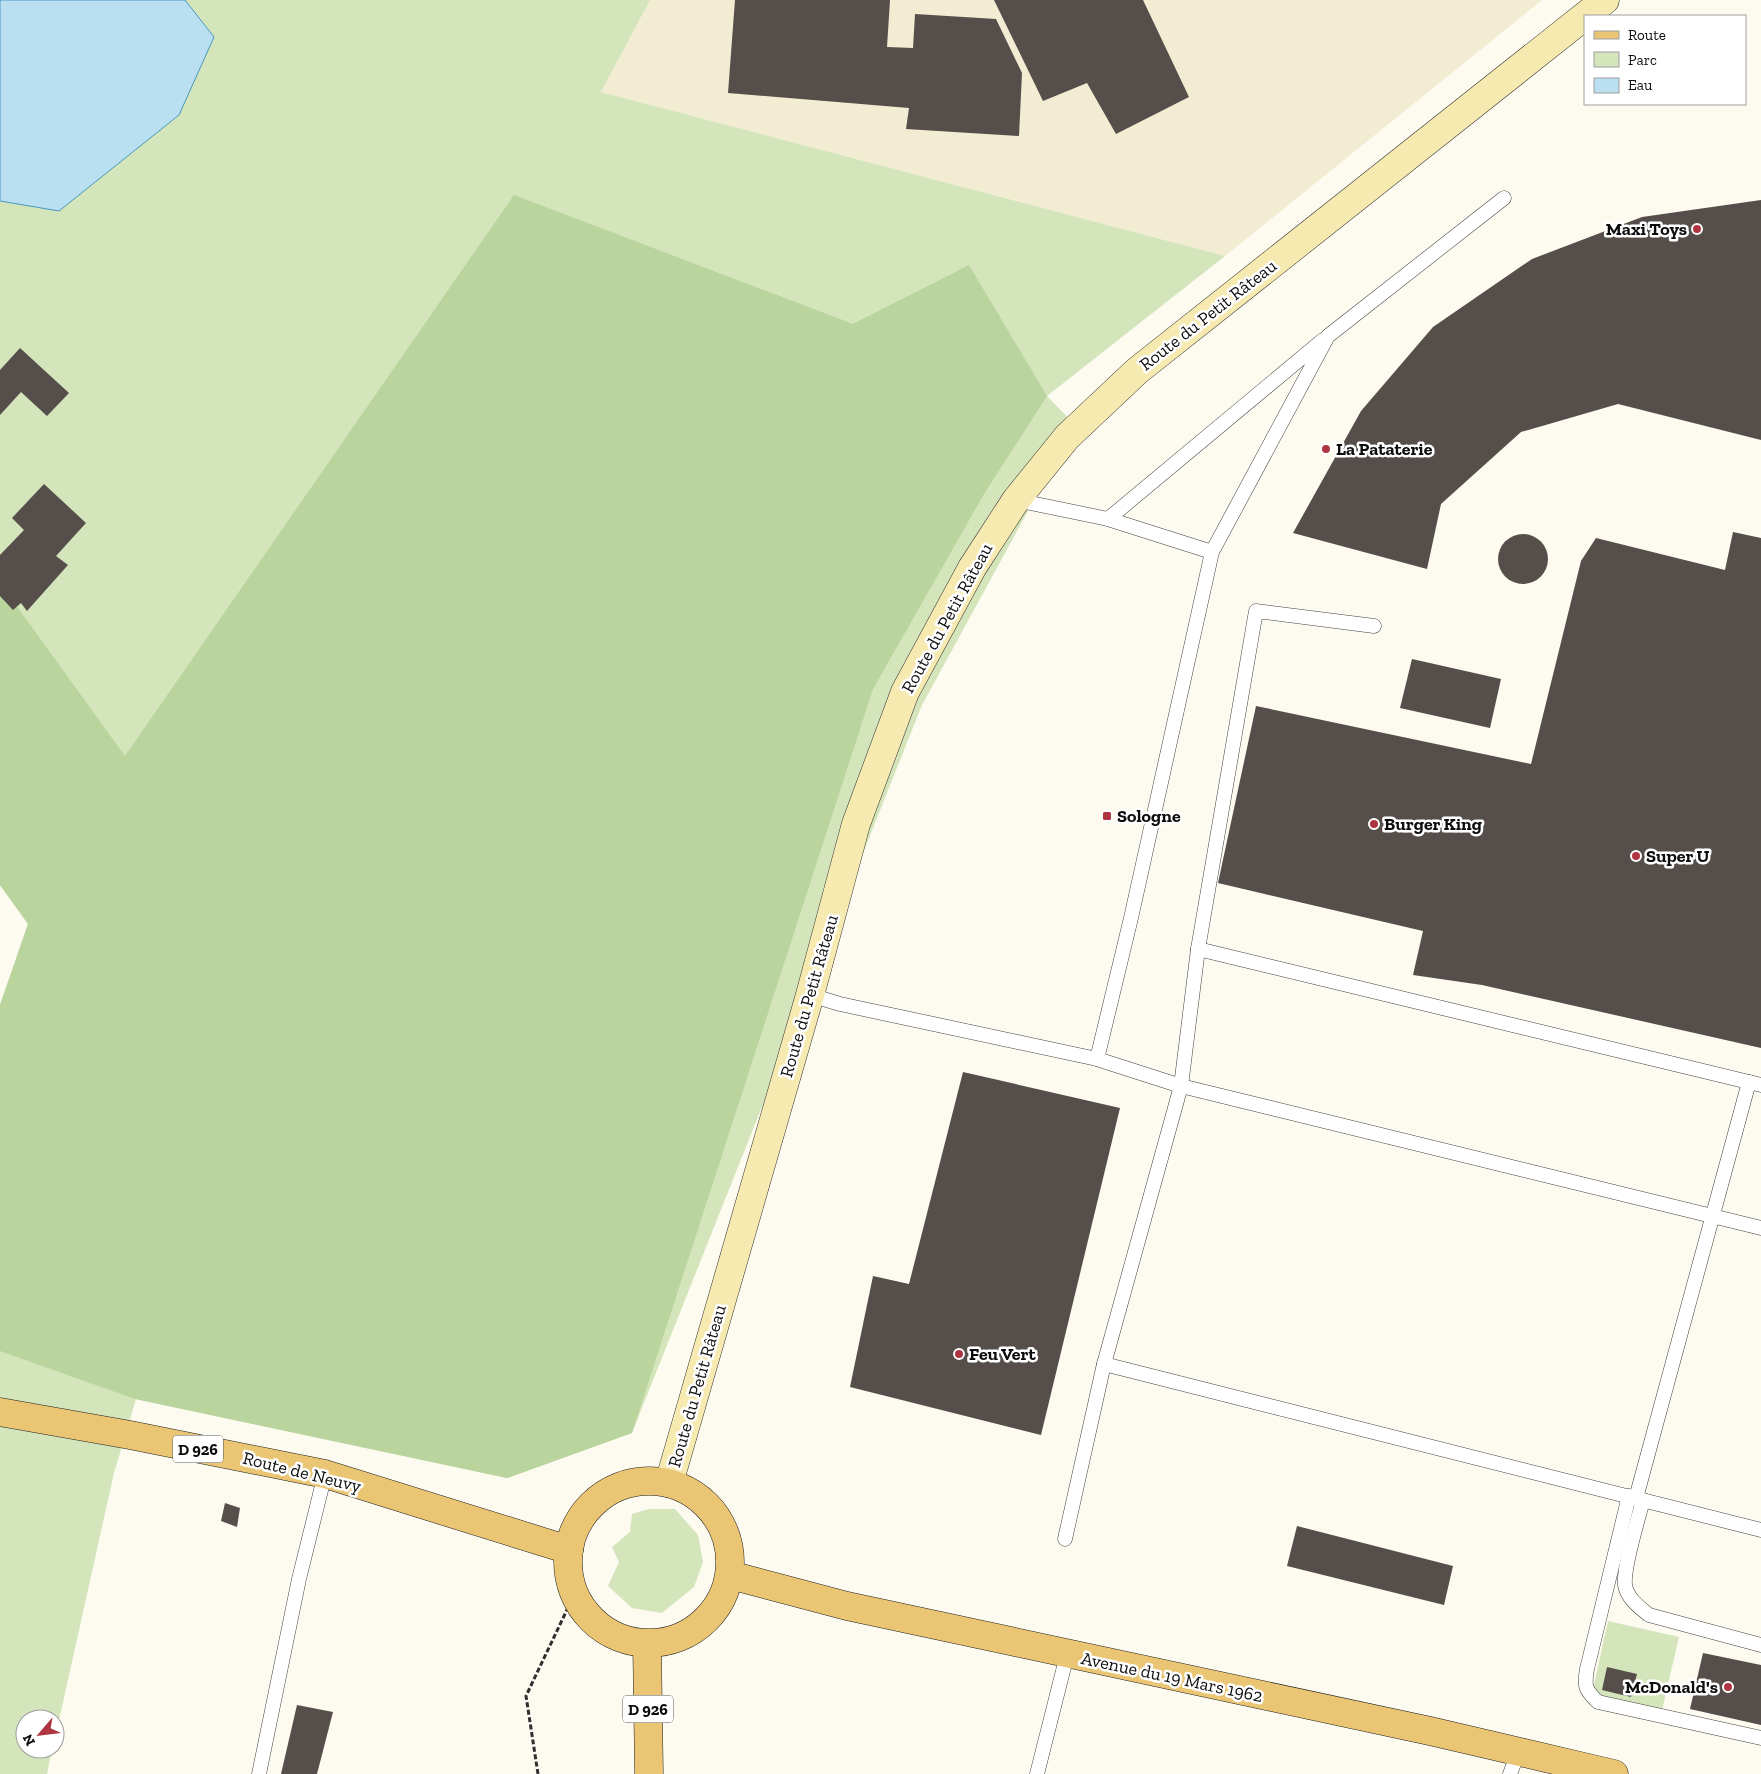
<svg xmlns="http://www.w3.org/2000/svg" width="1761" height="1774" viewBox="0 0 1761 1774" font-family="'Zilla Slab',serif">
	<style>
		.farmland { fill: #f1ecd2 }
		.green { fill: #d4e5bc }
		.forest { fill: #b9d49d }
		.water { fill: #b9dff0; stroke: #4898bf }
		.building { fill: #554e4b }
		.lines { fill: none; stroke-linecap: round; stroke-linejoin: round }
		.lane-casing { stroke: #404040; stroke-width: 15 }
		.secondary-casing { stroke: #2f2f2f; stroke-width: 29 }
		.primary-casing { stroke: #1e1e1e; stroke-width: 29 }
		.path { stroke: #2f2f2f; stroke-width: 3; stroke-dasharray: 5 2.5; stroke-linecap: butt }
		.lane { stroke: #fff; stroke-width: 14 }
		.secondary { stroke: #f7eab1; stroke-width: 28 }
		.primary { stroke: #eac573; stroke-width: 28 }
		.poi-dot { fill: #af3442; stroke: #fff; stroke-width: 2 }
		.labels { text-anchor: middle; stroke-width: 5; stroke-linejoin: round; paint-order: stroke }
		.shield { fill: #fff; stroke: #565656; stroke-width: 1 }
		.shield-label { font-size: 16px; font-weight: bold; fill: #0d0d0d }
		.poi-label { font-size: 18px; font-weight: bold; fill: #0d0d0d; stroke: #fff; text-anchor: start }
		.street-label { font-size: 18px; fill: #0d0d0d; stroke: #fff }
	</style>
	<rect width="100%" height="100%" fill="#fdfaf0"/>
	<polygon class="farmland" points="650,0 1542,0 1225,256 601,92"/>
	<g class="green">
		<polygon points="0,0 650,0 601,92 1225,256 1047,396 1075,425 922,705 632,1433 507,1478 136,1399 114,1473 55,1738 55,1719 25,1719 25,1749 52,1749 47,1774 0,1774 0,1005 28,924 0,885"/>
		<polygon points="649,1509 675,1509 698,1535 703,1562 694,1587 662,1613 632,1608 608,1586 619,1562 612,1547 630,1532 632,1514"/>
		<polygon points="1608,1621 1679,1637 1662,1710 1592,1694"/>
	</g>
	<polygon class="forest" points="514,195 853,324 969,265 1047,396 984,494 873,689 632,1433 507,1478 135,1399 0,1351 0,1005 28,924 0,885 0,583 125,756"/>
	<polygon class="water" points="0,0 185,0 214,37 179,115 59,211 0,201"/>
	<g class="building">
		<polygon points="735,0 890,0 887,47 913,48 915,14 996,19 1022,73 1019,136 906,129 909,108 728,93"/>
		<polygon points="994,0 1143,0 1189,97 1116,134 1087,83 1043,101"/>
		<polygon points="1761,200 1761,440 1618,404 1521,432 1441,504 1427,569 1293,533 1361,411 1433,327 1532,259 1642,217"/>
		<polygon points="20,348 69,393 47,416 21,392 0,415 0,370"/>
		<polygon points="44,484 86,523 56,556 68,565 27,611 21,603 13,610 0,596 0,555 24,530 12,518"/>
		<polygon points="1733,532 1761,538 1761,1048 1482,985 1413,975 1423,931 1218,883 1256,706 1531,764 1581,561 1596,538 1725,570"/>
		<circle cx="1523" cy="559" r="25"/>
		<polygon points="1412,659 1501,679 1490,728 1400,708"/>
		<polygon points="963,1072 1120,1108 1041,1435 850,1387 873,1276 909,1284"/>
		<polygon points="225,1503 240,1508 237,1527 221,1521"/>
		<polygon points="1297,1526 1453,1566 1444,1605 1287,1566"/>
		<polygon points="1703,1653 1761,1665 1761,1725 1690,1709"/>
		<polygon points="1607,1667 1637,1674 1631,1697 1602,1690"/>
		<polygon points="297,1705 333,1712 317,1774 281,1774"/>
	</g>
	<g class="lines">
		<defs>
			<g id="lane">
				<polyline points="1016,500 1108,519 1212,552"/>
				<polyline points="1108,519 1323,340"/>
				<polyline points="1198,949 1761,1085"/>
				<polyline points="810,995 840,1004 1097,1059 1181,1086 1761,1228"/>
				<polyline points="1097,1059 1131,918 1212,552 1328,336 1504,198"/>
				<polyline points="1104,1364 1761,1530"/>
				<path d="M1629 1496 1587 1669C1584 1686 1585 1690 1598 1702L1761 1738"/>
				<polyline points="1636,1498 1749,1082"/>
				<path d="M1643 1500C1638 1520 1623 1567 1625 1585 1627 1598 1639 1607 1649 1615L1761 1645"/>
				<polyline points="1065,1539 1104,1364 1181,1086 1198,949 1256,611 1374,626"/>
				<polyline points="259,1774 299,1579 325,1474"/>
				<polyline points="1037,1774 1067,1655"/>
				<polyline points="1510,1774 1518,1753"/>
			</g>
			<polyline id="secondary" points="669,1483 810,995 856,824 905,692 972,568 1016,500 1067,437 1137,371 1605,0"/>
			<g id="primary">
				<polyline points="0,1412 130,1435 325,1474 569,1550"/>
				<circle cx="649" cy="1562" r="81"/>
				<polyline points="730,1575 847,1606 1430,1731 1614,1774"/>
				<polyline points="647,1644 649,1774"/>
			</g>
		</defs>
		<use href="#lane" class="lane-casing"/>
		<use href="#secondary" class="secondary-casing"/>
		<use href="#primary" class="primary-casing"/>
		<polyline class="path" points="538,1774 526,1696 574,1595"/>
		<use href="#lane" class="lane"/>
		<use href="#secondary" class="secondary"/>
		<use href="#primary" class="primary"/>
	</g>
	<g class="poi-dot">
		<circle cx="1697" cy="229" r="5"/>
		<circle cx="1326" cy="449" r="5"/>
		<rect x="1102" y="811" width="10" height="10" rx="2.5"/>
		<circle cx="1374" cy="824" r="5"/>
		<circle cx="1636" cy="856" r="5"/>
		<circle cx="959" cy="1354" r="5"/>
		<circle cx="1728" cy="1687" r="5"/>
	</g>
	<g class="labels">
		<g class="shield">
			<rect x="173" y="1435.5" width="50" height="27" rx="4"/>
			<rect x="623" y="1695.5" width="50" height="27" rx="4"/>
		</g>
		<g class="shield-label">
			<text x="198" y="1455">D 926</text>
			<text x="648" y="1715">D 926</text>
		</g>
		<g class="poi-label">
			<text x="1687" y="235" text-anchor="end">Maxi Toys</text>
			<text x="1336" y="455">La Pataterie</text>
			<text x="1117" y="822">Sologne</text>
			<text x="1384" y="830">Burger King</text>
			<text x="1646" y="862">Super U</text>
			<text x="969" y="1360">Feu Vert</text>
			<text x="1718" y="1693" text-anchor="end">McDonald's</text>
		</g>
		<g class="street-label">
			<text transform="translate(1208 315) rotate(-38)" y="6">Route du Petit Râteau</text>
			<text transform="translate(947 618) rotate(-61)" y="6">Route du Petit Râteau</text>
			<text transform="translate(809 996) rotate(-74)" y="6">Route du Petit Râteau</text>
			<text transform="translate(697 1386) rotate(-74)" y="6">Route du Petit Râteau</text>
			<text transform="translate(302 1472) rotate(14)" y="6">Route de Neuvy</text>
			<text transform="translate(1172 1677) rotate(12)" y="6">Avenue du 19 Mars 1962</text>
		</g>
	</g>
	<rect x="1584" y="15" width="162" height="90" fill="#ffffff" stroke="#9e9e9e"/>
	<rect x="1594" y="31" width="25" height="8" fill="#eac573" stroke="#9e9e9e"/>
	<text x="1628" y="40" font-size="15" fill="#0d0d0d">Route</text>
	<rect x="1594" y="52" width="25" height="15" fill="#d4e5bc" stroke="#9e9e9e"/>
	<text x="1628" y="65" font-size="15" fill="#0d0d0d">Parc</text>
	<rect x="1594" y="78" width="25" height="15" fill="#b9dff0" stroke="#9e9e9e"/>
	<text x="1628" y="90" font-size="15" fill="#0d0d0d">Eau</text>
	<g transform="translate(40 1734) rotate(242)"><circle r="24" fill="#ffffff" stroke="#9e9e9e"/>
	<path d="M0-4L9 19L0 12L-9 19Z" fill="#af3442"/>
	<text y="-8" font-size="14" font-weight="bold" text-anchor="middle" fill="#0d0d0d">N</text>
	</g>
</svg>
